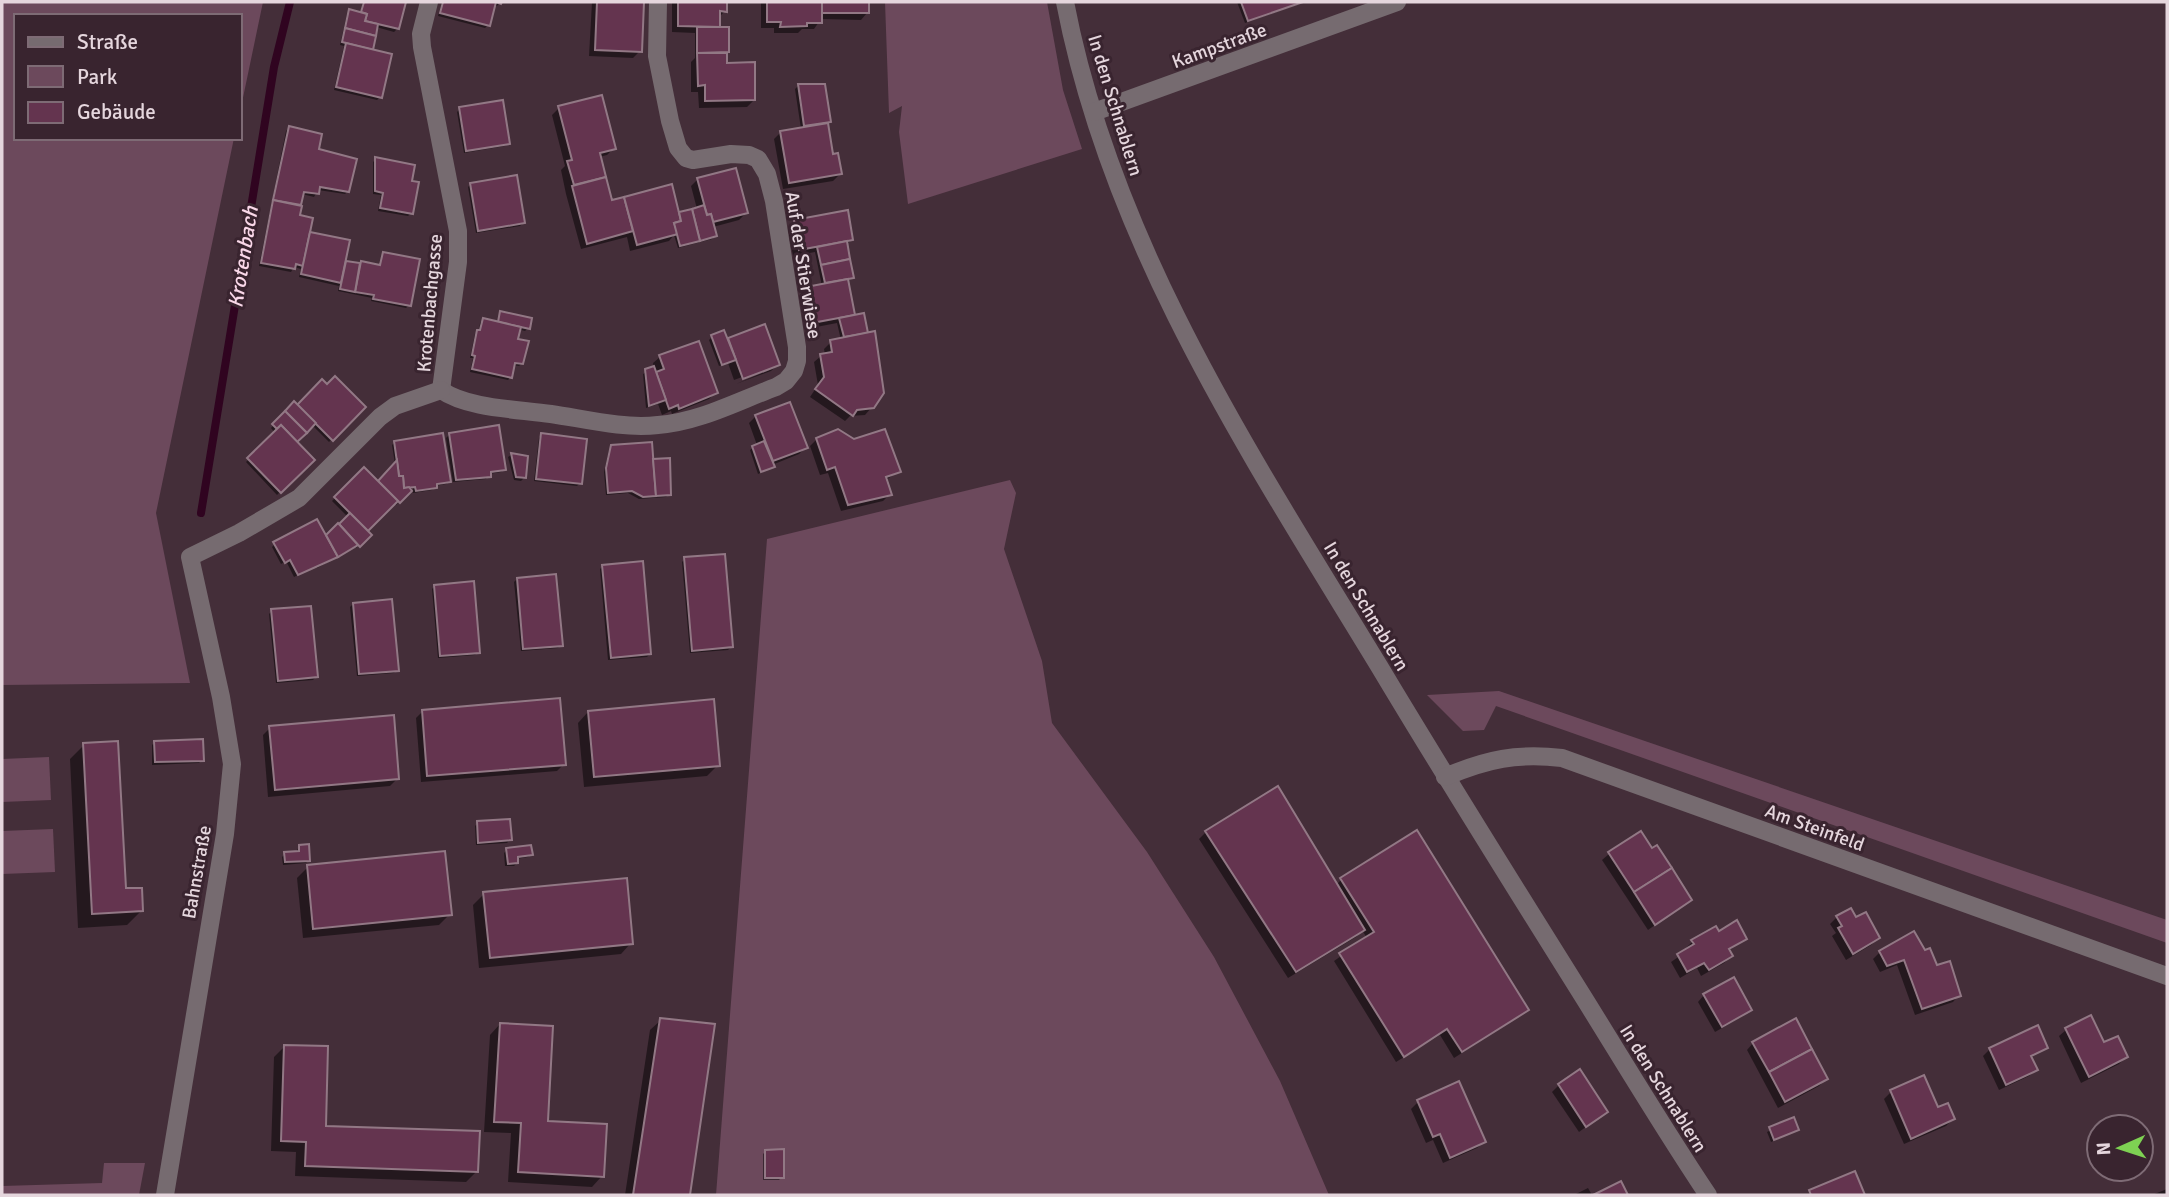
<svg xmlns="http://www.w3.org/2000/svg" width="2169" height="1197" viewBox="0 0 2169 1197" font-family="Signika,sans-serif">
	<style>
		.green { fill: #6c495c }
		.shadow { fill: #0007 }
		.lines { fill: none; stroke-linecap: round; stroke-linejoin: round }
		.stream { stroke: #300420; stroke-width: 8 }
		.building { fill: #64344f; stroke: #927885; stroke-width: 2 }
		.minor { stroke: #766b70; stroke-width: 18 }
		.labels { text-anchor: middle; stroke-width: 6; stroke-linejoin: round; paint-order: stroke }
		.street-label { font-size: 19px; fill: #e5d6dd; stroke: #39242f }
		.water-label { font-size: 21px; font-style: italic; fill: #f9d7e8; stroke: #39242f }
	</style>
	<rect width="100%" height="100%" fill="#442e39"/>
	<g class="green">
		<polygon points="2,2 263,2 240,112 240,16 16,16 16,138 234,138 156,513 190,683 2,685"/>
		<polygon points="885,2 1047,2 1063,90 1082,149 908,204 899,132 902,106 889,113"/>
		<polygon points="1010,480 1016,493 1004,549 1042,661 1052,723 1147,852 1214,957 1280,1081 1329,1195 716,1195 767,539"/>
		<polygon points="1499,691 2167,920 2167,943 1496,706 1484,730 1463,731 1427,695"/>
		<polygon points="49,757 51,800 2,802 2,759"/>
		<polygon points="53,829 55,872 2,874 2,831"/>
		<polygon points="104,1163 145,1163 139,1195 2,1195 2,1186 102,1183"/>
	</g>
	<g class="shadow">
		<polygon points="363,2 404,2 397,29 394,32 376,27 371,51 380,97 377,100 334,90 344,46 340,45 347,14 350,11 360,13"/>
		<polygon points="442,2 500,2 497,6 494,5 488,25 485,28 438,16"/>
		<polygon points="592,2 643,2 640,51 633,58 589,56"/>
		<polygon points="672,2 726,2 725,11 718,18 718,29 727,52 725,54 725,65 754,100 747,107 699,108 698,92 691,92 691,62 695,58 695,33 672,32"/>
		<polygon points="761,2 868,2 867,13 861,20 821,19 814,29 802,29 798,33 774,33 774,28 761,28"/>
		<polygon points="1237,2 1305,2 1245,23"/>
		<polygon points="823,85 829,121 826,124 831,156 840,174 833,181 783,189 774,139 781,132 801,129 795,89 798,86"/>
		<polygon points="559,108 614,148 607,155 599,157 611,202 671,186 678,216 697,209 691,186 698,179 746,213 739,220 713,227 715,236 712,239 678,248 674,235 669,241 630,251 627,237 581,249 566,194 561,170 565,166 552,115"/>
		<polygon points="460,109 508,143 505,146 464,153 457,112"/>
		<polygon points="289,128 317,150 348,191 345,194 318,190 314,197 302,194 298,216 308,233 344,262 379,267 383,254 409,305 406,308 371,301 372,298 338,291 339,286 299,277 301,269 294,267 291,272 259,266 286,131"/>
		<polygon points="376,159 411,213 408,216 378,211 381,195 373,194 373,162"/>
		<polygon points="471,184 523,223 520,226 476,233 468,187"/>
		<polygon points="794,221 851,240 846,245 852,278 847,281 872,407 865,415 850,416 845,421 810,397 818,385 814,362 821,356 825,355 824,349 831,342 841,340 837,323 806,329 800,295 807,288 822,286 815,252 793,256 788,228"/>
		<polygon points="501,313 528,328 525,331 518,329 516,340 522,363 519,366 513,365 511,377 508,380 470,372 473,358 470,358 475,334 479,331 480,323 483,320 496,323"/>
		<polygon points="712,337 727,342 729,340 778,364 771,371 736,384 772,369 772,366 734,380 728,363 719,366 709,340"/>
		<polygon points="660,357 716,392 709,399 672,414 671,411 662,415 658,404 646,408 643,374 654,368 653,363"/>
		<polygon points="294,404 297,407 364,407 329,442 312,425 295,442 312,460 277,495 246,462 275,433 271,428"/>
		<polygon points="756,416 806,447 799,454 772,465 769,469 758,474 750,450 757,445 749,423"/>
		<polygon points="449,435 504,469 501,472 489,474 486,479 453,482 446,438"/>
		<polygon points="542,435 580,483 577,486 534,481 539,438"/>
		<polygon points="817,439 899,471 886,480 890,494 883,501 841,511 828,473 820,475 810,446"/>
		<polygon points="395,442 449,481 446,484 435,486 432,490 413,493 413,487 396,505 394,503 365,531 370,535 356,548 355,547 317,568 316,565 294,577 286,561 281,564 272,547 275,544 326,538 348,517 332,501 364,469 378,483 395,464 392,445"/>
		<polygon points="612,447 651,461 669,494 666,497 639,499 628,493 606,495 604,472 609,450"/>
		<polygon points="511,455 526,457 524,478 521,481 514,480 508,457"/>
		<polygon points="685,559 731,647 728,650 690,653 682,562"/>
		<polygon points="603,566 650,654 647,657 608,660 600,569"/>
		<polygon points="517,579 561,645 558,648 521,651 514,582"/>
		<polygon points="435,586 478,652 475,655 438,658 432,589"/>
		<polygon points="353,604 397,670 394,673 357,676 350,607"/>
		<polygon points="272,611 316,677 313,680 276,683 269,614"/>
		<polygon points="423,711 564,764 557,771 421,782 416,718"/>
		<polygon points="588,712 718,765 707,776 584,787 578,723"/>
		<polygon points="270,728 397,779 390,786 268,797 263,735"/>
		<polygon points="155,742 202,760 199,763 152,765 152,745"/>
		<polygon points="84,745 125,890 141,911 127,925 78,928 70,759"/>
		<polygon points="478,823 510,840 507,843 476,845 475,826"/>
		<polygon points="1206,832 1336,885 1341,880 1527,1010 1520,1016 1454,1058 1440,1035 1396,1062 1334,961 1367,938 1362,930 1356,937 1288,978 1199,839"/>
		<polygon points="299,846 309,860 306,863 283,865 282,857 285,854 296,853"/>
		<polygon points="507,850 531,854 528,857 516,859 517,863 514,866 505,866 504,853"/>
		<polygon points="1609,854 1690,900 1648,930 1602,860"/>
		<polygon points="308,867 450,914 439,925 303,938 297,878"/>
		<polygon points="484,894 631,943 621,954 479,968 473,905"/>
		<polygon points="1837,917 1878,938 1871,945 1846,960 1832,936 1836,933 1830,924"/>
		<polygon points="1718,933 1745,939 1728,951 1731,956 1724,963 1701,976 1697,968 1680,978 1671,962 1687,951 1686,948 1692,942"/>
		<polygon points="1880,952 1936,967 1959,995 1953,1002 1915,1015 1897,965 1880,972 1873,959"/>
		<polygon points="1704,995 1749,1009 1743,1016 1715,1032 1698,1002"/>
		<polygon points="661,1020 713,1025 688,1195 625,1195 650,1030"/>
		<polygon points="500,1024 546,1123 602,1176 592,1187 508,1182 511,1133 484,1132 490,1035"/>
		<polygon points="2066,1030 2104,1045 2126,1057 2119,1064 2081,1083 2059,1036"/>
		<polygon points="1753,1043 1826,1079 1819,1086 1778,1108 1747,1050"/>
		<polygon points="284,1047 324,1128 477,1171 466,1182 295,1176 296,1152 271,1151 274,1057"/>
		<polygon points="2046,1047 2030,1058 2036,1069 2029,1076 1999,1090 1983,1056 1990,1049"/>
		<polygon points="1458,1084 1484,1142 1477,1148 1443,1163 1433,1140 1426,1143 1411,1109 1418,1102"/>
		<polygon points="1559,1085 1606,1112 1579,1132 1552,1092"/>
		<polygon points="1891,1092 1937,1110 1953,1119 1946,1126 1904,1144 1884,1099"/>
		<polygon points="1793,1119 1797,1130 1771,1142 1767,1132"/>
		<polygon points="766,1151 782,1177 779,1180 763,1180 763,1154"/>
		<polygon points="1588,1188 1592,1195 1574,1195"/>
		<polygon points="2167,1189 2167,1195 2152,1195"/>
	</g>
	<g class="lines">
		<polyline class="stream" points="201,513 274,67 290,2"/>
	</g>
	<g class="building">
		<polygon points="364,2 406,2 399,29 365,21 367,14 361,12"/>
		<polygon points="443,2 502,2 501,4 496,2 490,26 440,13"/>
		<polygon points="597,2 644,2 642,52 595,50"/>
		<polygon points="678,2 727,2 727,12 720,11 720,27 678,26"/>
		<polygon points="767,2 822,2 822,23 807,23 807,26 780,27 781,22 767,22"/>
		<rect x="822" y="2" width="47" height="11"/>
		<polygon points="1241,2 1303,2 1248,21"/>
		<polygon points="349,9 367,14 365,21 378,24 376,36 345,28"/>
		<polygon points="697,27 729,27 729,52 697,53"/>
		<polygon points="345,28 376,36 373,50 342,42"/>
		<polygon points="346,43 392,54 382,98 336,87"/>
		<polygon points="697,53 727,53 727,63 755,62 755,100 705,101 705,85 698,86"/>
		<polygon points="798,84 825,84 831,122 804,126"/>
		<polygon points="602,95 616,149 600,153 606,177 574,185 567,161 572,160 558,106"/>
		<polygon points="503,100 510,144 466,151 459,107"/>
		<polygon points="828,123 833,154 838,153 842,174 789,183 780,131"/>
		<polygon points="289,126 322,134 319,149 357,159 349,192 320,187 319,194 304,192 301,205 273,200"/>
		<polygon points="375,157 415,165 412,181 419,182 413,214 380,208 383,193 375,191"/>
		<polygon points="736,168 748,213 713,222 711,214 707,215 697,178"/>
		<polygon points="517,175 525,223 478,231 470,183"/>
		<polygon points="606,177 612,200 624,197 633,231 587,244 572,186"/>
		<polygon points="672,184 681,221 674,223 678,234 637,245 624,197"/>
		<polygon points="273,200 302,206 300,215 313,218 303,266 296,264 295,269 261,263"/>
		<polygon points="704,205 707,215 711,214 717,236 700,241 692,209"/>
		<polygon points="692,209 700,241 680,246 674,223 681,221 679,212"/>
		<polygon points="848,210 853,240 799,250 794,220"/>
		<polygon points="310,232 350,240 341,283 301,274"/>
		<polygon points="847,241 850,259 821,265 817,247"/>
		<polygon points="383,252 420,259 411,306 373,299 374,295 355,292 361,261 380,265"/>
		<polygon points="850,259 854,278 825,283 821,265"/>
		<polygon points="346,261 360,263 355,292 340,289"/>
		<polygon points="848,279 855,315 812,323 806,287"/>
		<polygon points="500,311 532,318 530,329 498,322"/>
		<polygon points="864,313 868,333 844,337 839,318"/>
		<polygon points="483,318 521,327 518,339 529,341 523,364 515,363 512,378 472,369 475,356 472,355 477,330 480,330"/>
		<polygon points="765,324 780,365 743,379 728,338"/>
		<polygon points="724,330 736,360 722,365 711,335"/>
		<polygon points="875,331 884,393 874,408 857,410 853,416 815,389 824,377 820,354 832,352 830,340"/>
		<polygon points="699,341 718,393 679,409 678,405 669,409 656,372 664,369 659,355"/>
		<polygon points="654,366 666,400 649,406 645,369"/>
		<polygon points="335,376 366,407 333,441 297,405 322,379 327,384"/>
		<polygon points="294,401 316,423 307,433 285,411"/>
		<polygon points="790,402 808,448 773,461 755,415"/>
		<polygon points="285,411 307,433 297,442 281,425 277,429 272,424"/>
		<polygon points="281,425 315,460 281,493 247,458"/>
		<polygon points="499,425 506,470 491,472 491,477 456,480 449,433"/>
		<polygon points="838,429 854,439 885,429 901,472 886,477 892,495 848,505 835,467 827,470 816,438"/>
		<polygon points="443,433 451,482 437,484 437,488 416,491 415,487 404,488 403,476 399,476 394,441"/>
		<polygon points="541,433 587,439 582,484 536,479"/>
		<polygon points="764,441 775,467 761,472 752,446"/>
		<polygon points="652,442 656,496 643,497 632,491 608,493 606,468 611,445"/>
		<polygon points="511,453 528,456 526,478 516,477"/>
		<polygon points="670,458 671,495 656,496 653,459"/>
		<polygon points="397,460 399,476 403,476 404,488 409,487 412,491 400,503 378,481"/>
		<polygon points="364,467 398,501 368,531 334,497"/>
		<polygon points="350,513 372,535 360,547 339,524"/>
		<polygon points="317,519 338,557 298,575 290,560 285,563 273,542"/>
		<polygon points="338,523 358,545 338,557 326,535"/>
		<polygon points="725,554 733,647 692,651 684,557"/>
		<polygon points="643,561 651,654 611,658 602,565"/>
		<polygon points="556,574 563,646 523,649 517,578"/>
		<polygon points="474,581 480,653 440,656 434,585"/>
		<polygon points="392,599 399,671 359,674 353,603"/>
		<polygon points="311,606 318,677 278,681 271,609"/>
		<polygon points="560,698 566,765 427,776 422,710"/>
		<polygon points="714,699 720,766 594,777 588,711"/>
		<polygon points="394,715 399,779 275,790 269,726"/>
		<polygon points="203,739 204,761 155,762 154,741"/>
		<polygon points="118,741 126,888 142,888 143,911 92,914 83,743"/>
		<polygon points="1278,786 1365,930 1296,972 1205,831"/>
		<polygon points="510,819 512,840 478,843 477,821"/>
		<polygon points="1417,830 1529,1010 1462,1052 1447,1029 1404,1057 1339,953 1374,932 1340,878"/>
		<polygon points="1641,831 1652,848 1657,845 1672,868 1634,892 1608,852"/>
		<polygon points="309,844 310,861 285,862 284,852 299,851 299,845"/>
		<polygon points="531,845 533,855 518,857 518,863 508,864 506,848"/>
		<polygon points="445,851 452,915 313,929 307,865"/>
		<polygon points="1672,868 1692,900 1655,925 1634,892"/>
		<polygon points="627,878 633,944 490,958 483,892"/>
		<polygon points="1851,908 1856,917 1866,912 1880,938 1853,954 1838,928 1842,926 1836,916"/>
		<polygon points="1737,920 1747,939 1729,949 1733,956 1709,970 1704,963 1687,972 1677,954 1694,944 1691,940 1716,926 1719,931"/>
		<polygon points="1914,931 1925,950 1930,948 1937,965 1950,961 1961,996 1922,1009 1904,960 1887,966 1879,951"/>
		<polygon points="1734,977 1752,1010 1722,1027 1703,994"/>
		<polygon points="2091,1015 2104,1042 2118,1036 2128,1057 2089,1077 2065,1028"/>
		<polygon points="660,1018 715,1024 690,1195 633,1195"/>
		<polygon points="1796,1018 1812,1049 1769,1072 1752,1042"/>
		<polygon points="500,1023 553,1026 548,1121 607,1124 604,1177 518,1172 521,1123 494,1122"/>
		<polygon points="2038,1025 2048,1048 2031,1056 2038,1070 2006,1085 1989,1048"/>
		<polygon points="284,1045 328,1046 326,1126 480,1131 478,1172 305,1166 306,1142 281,1141"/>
		<polygon points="1812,1049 1828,1079 1785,1102 1769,1072"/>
		<polygon points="1580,1069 1608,1112 1586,1127 1558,1084"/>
		<polygon points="1924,1075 1938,1107 1948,1103 1955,1119 1911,1139 1890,1090"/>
		<polygon points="1459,1081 1486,1142 1450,1158 1440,1134 1433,1137 1417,1100"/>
		<polygon points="1794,1117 1799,1130 1774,1140 1769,1127"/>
		<polygon points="784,1149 784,1178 765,1178 765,1150"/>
		<polygon points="1855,1171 1865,1195 1811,1195 1809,1190"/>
		<polygon points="1621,1181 1628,1195 1593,1195"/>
	</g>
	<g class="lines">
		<g class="minor">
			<polyline points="429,2 421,34 422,47 458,231 458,262 441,390"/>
			<path d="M1065 2C1112 247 1252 457 1379 666 1446 778 1515 888 1584 998 1625 1064 1665 1131 1708 1195"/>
			<polyline points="1094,112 1397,2"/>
			<path d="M441 390C468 409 518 409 551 414 585 419 623 429 658 425 699 422 738 401 776 387L786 381 794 371 797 361V347L774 201 767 174 758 159 749 155 731 154 693 160 686 158 678 148 670 121 657 56 658 2"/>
			<path d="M1445 777C1487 759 1517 753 1562 758L2167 976"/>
			<polyline points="165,1195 225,834 232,764 221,697 190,557 239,533 299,498 380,417 395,406 441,390"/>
		</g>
	</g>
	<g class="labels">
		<g class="street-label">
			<text transform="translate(1219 45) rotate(-20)" y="7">Kampstraße</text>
			<text transform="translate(1116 105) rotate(73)" y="7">In den Schnablern</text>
			<text transform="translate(804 265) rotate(81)" y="7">Auf der Stierwiese</text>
			<text transform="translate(429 303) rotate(-85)" y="7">Krotenbachgasse</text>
			<text transform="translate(1367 606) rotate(59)" y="7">In den Schnablern</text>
			<text transform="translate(1815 827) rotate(20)" y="7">Am Steinfeld</text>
			<text transform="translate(196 872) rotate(-80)" y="7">Bahnstraße</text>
			<text transform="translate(1664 1088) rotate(58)" y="7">In den Schnablern</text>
		</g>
		<g class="water-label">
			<text transform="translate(243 257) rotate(-81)" y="7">Krotenbach</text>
		</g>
	</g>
	<rect width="2169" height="1197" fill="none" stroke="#e5d6dd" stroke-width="7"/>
	<rect x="14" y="14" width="228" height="126" fill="#39242f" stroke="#7e6b75" stroke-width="2"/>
	<rect x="28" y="37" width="35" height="10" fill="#766b70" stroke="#7e6b75" stroke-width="2"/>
	<text x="77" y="49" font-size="21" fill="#e5d6dd">Straße</text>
	<rect x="28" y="66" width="35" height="21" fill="#6c495c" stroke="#7e6b75" stroke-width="2"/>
	<text x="77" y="84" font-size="21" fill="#e5d6dd">Park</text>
	<rect x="28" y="102" width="35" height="21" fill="#64344f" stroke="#7e6b75" stroke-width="2"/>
	<text x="77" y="119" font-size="21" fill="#e5d6dd">Gebäude</text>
	<g transform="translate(2120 1148) rotate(267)"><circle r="33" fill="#39242f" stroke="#7e6b75" stroke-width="2"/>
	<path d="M0-5L12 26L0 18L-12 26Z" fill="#7ed153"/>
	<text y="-10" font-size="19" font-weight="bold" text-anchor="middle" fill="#e5d6dd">N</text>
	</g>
</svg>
